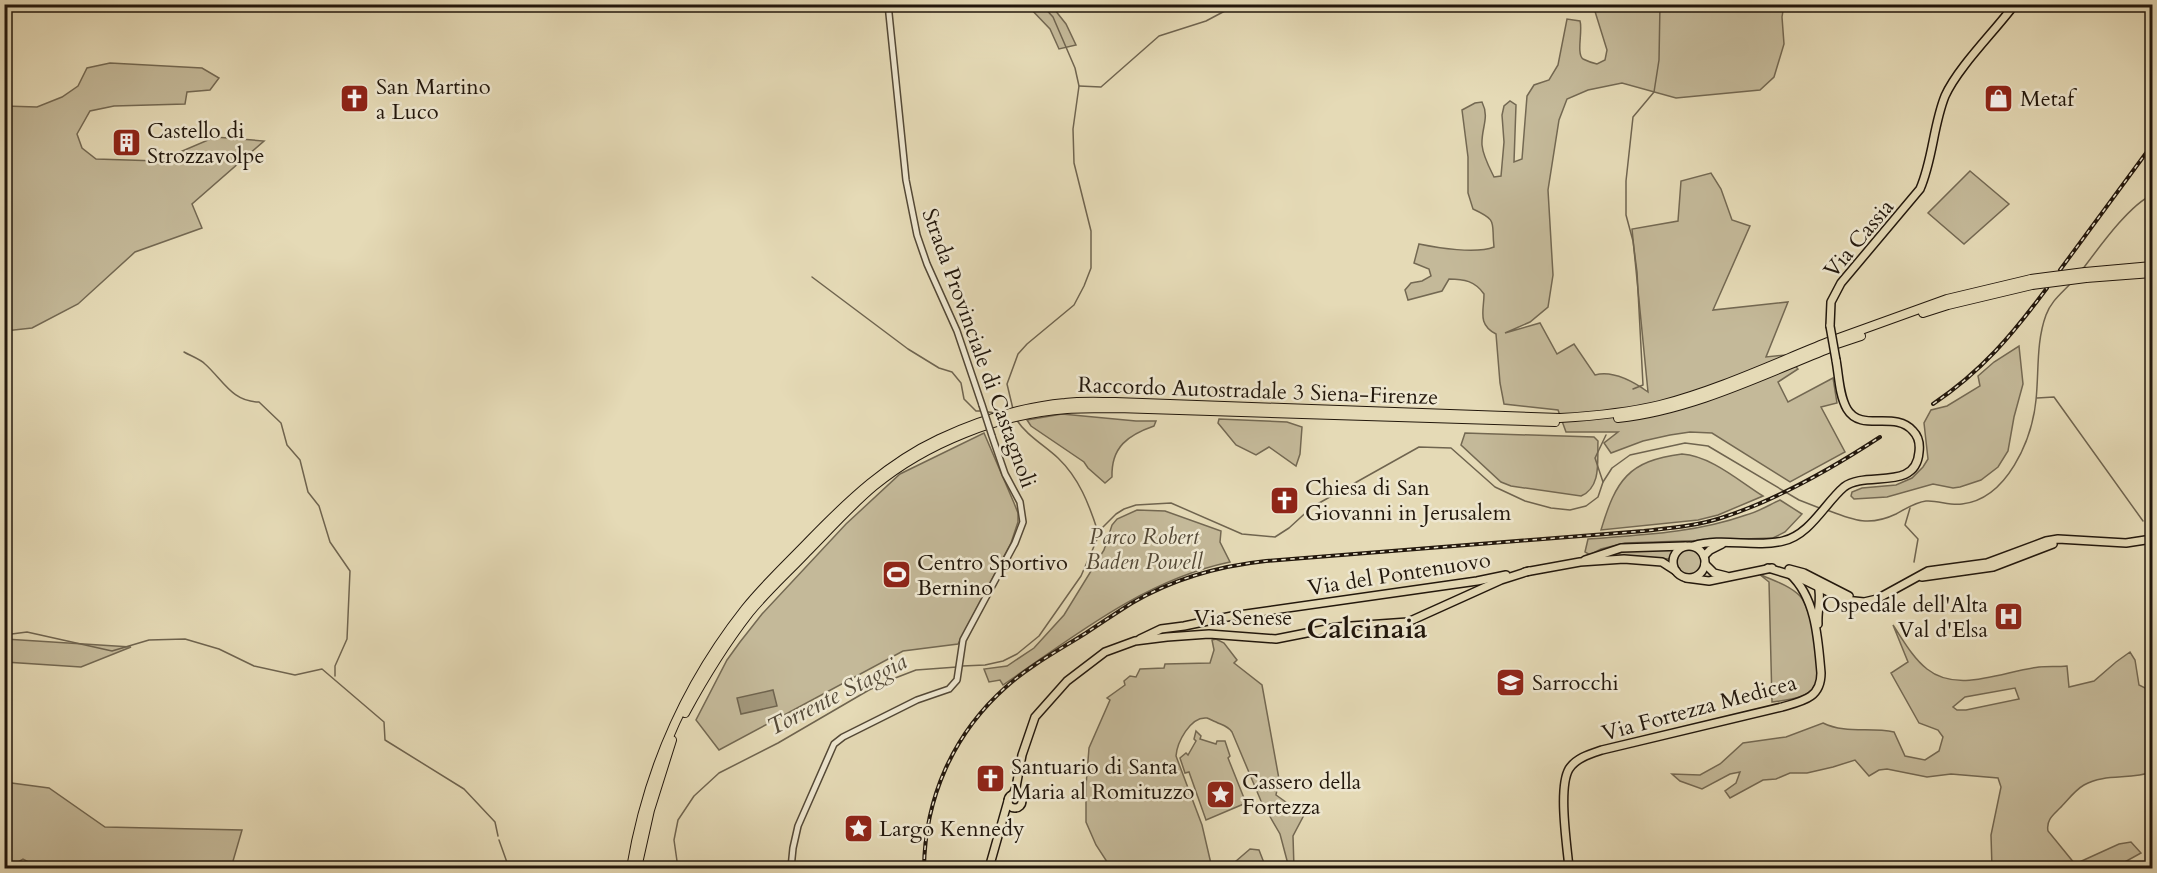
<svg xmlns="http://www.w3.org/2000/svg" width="2157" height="873" viewBox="0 0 2157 873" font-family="Cardo,serif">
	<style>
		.green { fill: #c4b999; stroke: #736852; stroke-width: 1.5; fill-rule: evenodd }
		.water { fill: #a3987c; stroke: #6f644f; stroke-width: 1.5 }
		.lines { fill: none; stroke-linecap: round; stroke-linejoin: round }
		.stream { stroke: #6f644f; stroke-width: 1.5 }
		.minor-casing { stroke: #534836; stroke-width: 8 }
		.major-casing { stroke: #22170c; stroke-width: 10 }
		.highway-casing { stroke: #22170c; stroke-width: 10 }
		.minor { stroke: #eee7d0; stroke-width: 5 }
		.major { stroke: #e5dab6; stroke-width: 7 }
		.highway { stroke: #e5dab6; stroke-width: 8 }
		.rail-casing { stroke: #22170c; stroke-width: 4 }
		.rail { stroke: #eee7d0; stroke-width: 1.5; stroke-dasharray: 4.5; stroke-linecap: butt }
		.minor-bridge-casing { stroke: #534836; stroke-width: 8; stroke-linecap: butt }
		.major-bridge-casing { stroke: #22170c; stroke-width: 10; stroke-linecap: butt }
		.highway-bridge-casing { stroke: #22170c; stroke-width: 10; stroke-linecap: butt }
		.minor-bridge { stroke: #eee7d0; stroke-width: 5 }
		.major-bridge { stroke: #e5dab6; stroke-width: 7 }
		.highway-bridge { stroke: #e5dab6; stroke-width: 8 }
		.labels { text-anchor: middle; stroke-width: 5; stroke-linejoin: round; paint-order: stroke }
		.poi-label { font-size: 22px; fill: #22170c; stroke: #eee7d0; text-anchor: start }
		.street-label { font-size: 22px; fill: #22170c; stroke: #eee7d0 }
		.park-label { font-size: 22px; font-style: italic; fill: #534836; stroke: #eee7d0 }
		.water-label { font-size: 24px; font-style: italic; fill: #564b39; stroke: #eee7d0 }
		.district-label { font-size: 28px; font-weight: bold; fill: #22170c; stroke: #eee7d0 }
	</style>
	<rect width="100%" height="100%" fill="#e5dab6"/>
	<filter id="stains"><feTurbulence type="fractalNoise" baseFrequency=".00333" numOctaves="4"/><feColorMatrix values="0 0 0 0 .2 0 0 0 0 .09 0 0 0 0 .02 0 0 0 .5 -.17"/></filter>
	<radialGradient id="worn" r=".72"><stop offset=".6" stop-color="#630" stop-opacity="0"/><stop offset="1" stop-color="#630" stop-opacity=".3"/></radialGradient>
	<g class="green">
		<polygon points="1027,5 1051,5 1066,24 1076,45 1059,49 1050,29"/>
		<path d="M1593 5H1784L1782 17 1784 44 1774 77 1760 90 1676 98 1622 83 1588 90 1567 99 1559 120 1548 190 1553 275 1548 307 1530 322 1505 333 1540 323 1557 354 1574 344 1595 375C1613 370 1634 382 1648 392L1632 229 1678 221 1681 181 1711 173 1721 189 1732 220 1750 226 1713 310 1788 302 1766 357 1786 355 1798 369 1778 382 1788 402 1833 378 1837 403 1821 407 1845 452 1790 482 1712 433 1690 432 1670 435 1643 441 1611 453 1604 443 1618 432H1566L1558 410 1504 404 1500 383 1496 334C1477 324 1484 311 1484 294 1475 281 1464 279 1449 279L1442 291 1408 300 1405 290 1411 283 1422 281 1431 276 1429 269 1414 263 1419 244C1438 248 1476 254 1494 247 1491 222 1499 221 1473 209L1468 193V157L1462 110 1475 103 1482 102C1490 118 1481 128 1482 145 1483 156 1489 167 1494 177L1501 176 1504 142 1502 115 1504 106 1510 101 1516 105 1514 162 1522 159 1527 96 1534 85 1549 80 1558 65 1567 19 1580 21C1583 30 1576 54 1583 59 1587 61 1593 63 1597 64L1605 60 1607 50Z"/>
		<polygon points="110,63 202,68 219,78 210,90 187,92 185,104 114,106 90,111 77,134 82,148 96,159 159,161 215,137 264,141 192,204 202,228 135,252 78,304 32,328 5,331 5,106 37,107 62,97 78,86 87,68"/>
		<polygon points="1970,171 2009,204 1964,244 1928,213"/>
		<polygon points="2019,346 2023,384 2014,417 2008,451 1998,467 1981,480 1960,487 1953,488 1933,484 1887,497 1854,499 1851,496 1852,492 1862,488 1896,485 1912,478 1923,467 1928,459 1924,423 1931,410 1947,406 1980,386 1978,376 1994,362"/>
		<path d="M1062 414 1136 421H1156L1154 426C1128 435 1111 447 1112 477L1105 483 1088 468 1084 462 1031 426 1027 420Z"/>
		<polygon points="1219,419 1287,422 1302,427 1300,454 1296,466 1269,447 1256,455 1236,445 1218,423"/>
		<polygon points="984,433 1014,503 1018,513 1018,522 1011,543 958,644 903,651 719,750 696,720 727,660 740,642 762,614 846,524 900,474"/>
		<path d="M1465 433 1594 437 1598 441C1597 460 1602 487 1581 496L1511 486 1501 482 1461 445Z"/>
		<path d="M1682 454C1711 456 1739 481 1763 496L1718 515 1698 520 1601 530C1616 480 1628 461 1682 454Z"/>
		<path d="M1780 500 1802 514 1785 532 1773 538 1625 543 1601 549 1590 555 1585 552 1588 539C1641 535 1695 533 1746 515 1758 512 1769 505 1780 500Z"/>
		<path d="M1137 510 1165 511 1221 531 1220 542 1230 562C1144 580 1073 637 1003 685L1000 680 989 682 984 669 1007 666 1034 648 1064 615 1104 550 1112 525 1117 519Z"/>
		<circle cx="1690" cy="562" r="13"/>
		<polygon points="1629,550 1674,550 1669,559 1633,556 1601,558"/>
		<path d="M1759 574C1772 580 1789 585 1800 596 1812 609 1824 671 1815 686 1807 699 1786 700 1772 702L1769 582Z"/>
		<path d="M1893 625C1903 640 1913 658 1927 669 1958 694 2004 671 2039 667 2048 666 2057 667 2067 666L2069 687 2094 681 2116 662 2130 652 2135 660 2139 685 2149 690 2152 688V772C2130 780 2105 773 2084 785 2075 790 2067 801 2060 808 2053 815 2046 820 2048 831L2075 864 2119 844 2131 842 2141 853 2114 868H1992L1991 835 2001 787 1998 778 1951 774 1927 777 1887 769 1879 770 1869 776 1855 760 1833 767 1807 773H1790L1776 779 1763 780 1730 798 1725 791 1736 783 1740 772 1730 774 1702 789 1680 781 1672 774 1700 775 1720 764 1743 743 1786 737 1823 723C1845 734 1870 727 1894 732L1905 756 1925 760 1939 751 1943 737 1938 730 1919 723 1891 673 1908 662ZM2015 688 2019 699 1966 710H1957L1953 707 1965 697Z"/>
		<polygon points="5,639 131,647 81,667 5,662"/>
		<path d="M1216 639 1224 643 1237 660 1234 663 1262 685 1279 779 1276 795 1304 815 1293 836 1294 868H1289L1280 834 1261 801 1232 732C1228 726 1222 725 1216 722 1213 721 1210 719 1207 718 1190 716 1177 743 1176 756L1202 825 1212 868H1111L1096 845 1086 822V786L1089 748 1110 700 1107 698 1125 685 1124 681 1130 676 1136 677 1140 669 1164 668 1165 664 1210 663 1214 650 1212 640Z"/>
		<polygon points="1196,731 1201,736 1200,739 1216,744 1217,741 1225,741 1230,756 1228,758 1246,803 1206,820 1189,772 1185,773 1180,758 1186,753 1188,755 1196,741 1194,739"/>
		<polygon points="4,782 49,788 105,827 242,830 231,868 40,868 23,859 8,868 5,868"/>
		<polygon points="1250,849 1259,850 1266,868 1228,868"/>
	</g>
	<polygon class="water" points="773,690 777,706 741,714 737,698"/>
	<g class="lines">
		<g class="stream">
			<polyline points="1079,86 1101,87 1159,36 1206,21 1238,4"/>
			<path d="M2082 270C2098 249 2129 205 2152 195"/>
			<polyline points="812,277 908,349 939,368 952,372 961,383 964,399 976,411 983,411"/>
			<path d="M184 352C191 356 200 359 205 364 223 380 232 402 259 402L281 423 287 445 300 460 308 492 319 506 330 542 350 571 347 639 335 666V676"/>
			<polyline points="1633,389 1643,385 1637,272 1633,241 1626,215 1626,181 1633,117 1654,92 1659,60 1660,4"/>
			<polyline points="2037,398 2054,397 2143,521"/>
			<polyline points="1013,409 1007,384 1018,354 1027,344 1074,305 1084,286 1091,268 1091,231 1074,163 1073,129 1079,86 1075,68 1053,17 1041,4"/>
			<polyline points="988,412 998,413"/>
			<path d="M1016 419C1026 435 1044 445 1058 458 1079 478 1089 504 1098 532"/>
			<polyline points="1603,482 1595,458 1606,435"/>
			<polyline points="1910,508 1905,525 1918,539 1914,562"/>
			<path d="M1827 510C1853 520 1869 527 1896 514 1905 509 1916 502 1926 501 1938 500 1950 506 1962 504 2007 499 2032 440 2036 400 2039 372 2036 342 2046 315 2051 301 2062 293 2071 283"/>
			<polyline points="4,635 27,632 112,651 149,640 185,639 219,649 254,666 295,675 322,669 384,722 385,740 464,789 495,822 498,836"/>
			<polyline points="962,666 985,665 1003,661 1017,654 1039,636 1081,576 1102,528 1116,514 1124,509 1136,505 1171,503 1242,534 1275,537 1289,528 1312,507 1419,447 1451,448 1495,487 1525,501 1551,508 1570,510 1586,506 1598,497 1603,482 1612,468 1630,455 1685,443 1708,446 1799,500 1822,509"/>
			<polyline points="499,840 509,868"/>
			<polyline points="678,868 674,840 678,820 694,796 719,773 778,743 869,690 890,680 916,670 957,667"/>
		</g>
		<defs>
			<g id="minor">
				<polyline points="888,4 906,180 917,235 927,264 957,331 982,405"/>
				<polyline points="791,868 793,848 798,826 834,744 843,737 917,700 949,689 957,680 963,640 1015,543 1023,522 1020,502 1005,474 992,436"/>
			</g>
			<g id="major">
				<path d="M1830 326 1831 302 1841 283 1920 189C1933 159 1933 126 1945 96 1958 67 1995 31 2015 4"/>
				<circle cx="1689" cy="562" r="16"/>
				<path d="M1693 546C1722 537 1754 548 1783 541 1810 535 1825 503 1844 487 1866 470 1916 492 1919 452 1920 444 1918 436 1913 431 1895 410 1861 433 1847 409 1839 395 1839 376 1836 360"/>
				<polyline points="1704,556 1710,550 1722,544"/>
				<polyline points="1585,560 1621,548 1685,546"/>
				<polyline points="1705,564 1714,573 1726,576"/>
				<polyline points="1768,568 1798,577 1845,600 1864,602 1877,599 1928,571 1987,563 2046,541 2058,539 2126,543 2152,539"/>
				<polyline points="1789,569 1804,573 1849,596"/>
				<polyline points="1525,572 1580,562 1624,559 1662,562 1676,571"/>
				<polyline points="1922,577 1993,567 2053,544"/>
				<polyline points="1686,578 1709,581 1772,568"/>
				<path d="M1818 624C1817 610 1822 599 1818 585"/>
				<polyline points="1140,639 1161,629 1184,626 1232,616 1477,581 1506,575"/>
				<circle cx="1015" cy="801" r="7"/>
				<polyline points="1013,795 1016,787 1022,755 1035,717 1067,681 1105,652 1135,641 1167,637 1209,634 1276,639 1337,627 1408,622 1501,580 1529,571"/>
				<polyline points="989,868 1008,801"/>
				<path d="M1569 868C1567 845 1558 788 1569 769 1576 758 1590 754 1602 750L1782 707C1803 701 1821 698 1821 673 1818 639 1816 598 1790 574"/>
			</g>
			<g id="highway">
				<polyline points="2085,272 2152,266"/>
				<polyline points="2086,278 2152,273"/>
				<polyline points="1923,313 1948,305 2032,285"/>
				<polyline points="1836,339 1947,299 2031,279"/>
				<polyline points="1837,344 1861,336"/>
				<path d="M1618 418C1692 410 1762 375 1830 348"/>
				<path d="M685 713C704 678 725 644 749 613 766 592 787 573 806 553 828 531 850 506 874 486 926 443 999 414 1067 409 1083 408 1100 408 1117 408L1555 422"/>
				<path d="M631 868C647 773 685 685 745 609 765 584 789 562 811 539 849 500 888 463 939 439 978 421 1022 407 1065 403 1082 401 1099 402 1115 402L1560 418C1594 416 1627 413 1660 405 1718 390 1773 364 1828 342"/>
				<polyline points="637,868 650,810 672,740"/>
			</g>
		</defs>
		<use href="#minor" class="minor-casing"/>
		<use href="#major" class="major-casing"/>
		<use href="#highway" class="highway-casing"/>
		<use href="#minor" class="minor"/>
		<use href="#major" class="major"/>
		<use href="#highway" class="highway"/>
		<defs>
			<g id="rail">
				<polyline points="2060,270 2152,145"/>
				<path d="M1933 404C1982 371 2012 335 2047 288"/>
				<path d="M924 868C925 798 953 734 1006 687 1029 666 1059 650 1086 633 1101 623 1116 613 1132 603 1173 579 1219 566 1266 561L1644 531C1670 528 1696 526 1721 518 1777 500 1831 469 1880 437"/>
			</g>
		</defs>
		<use href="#rail" class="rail-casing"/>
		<use href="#rail" class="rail"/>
		<defs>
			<polyline id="minor-bridge" points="982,405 992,436"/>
			<polyline id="major-bridge" points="1830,326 1836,360"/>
			<g id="highway-bridge">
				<polyline points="2031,279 2085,272"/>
				<polyline points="2032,285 2086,278"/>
			</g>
		</defs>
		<use href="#minor-bridge" class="minor-bridge-casing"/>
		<use href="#major-bridge" class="major-bridge-casing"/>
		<use href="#highway-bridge" class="highway-bridge-casing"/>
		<use href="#minor-bridge" class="minor-bridge"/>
		<use href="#major-bridge" class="major-bridge"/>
		<use href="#highway-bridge" class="highway-bridge"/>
	</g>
	<defs>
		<symbol id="shop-square" viewBox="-11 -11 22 22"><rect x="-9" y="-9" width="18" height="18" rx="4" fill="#8f2418" stroke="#eee7d0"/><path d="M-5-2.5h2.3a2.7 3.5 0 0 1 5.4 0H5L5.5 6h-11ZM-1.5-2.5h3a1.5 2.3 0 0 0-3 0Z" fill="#fff"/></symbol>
		<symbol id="church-square" viewBox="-11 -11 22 22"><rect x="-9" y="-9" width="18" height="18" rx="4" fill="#8f2418" stroke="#eee7d0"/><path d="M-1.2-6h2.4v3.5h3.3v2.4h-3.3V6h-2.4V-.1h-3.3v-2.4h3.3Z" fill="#fff"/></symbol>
		<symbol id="building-square" viewBox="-11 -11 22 22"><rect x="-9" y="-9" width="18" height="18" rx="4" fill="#8f2418" stroke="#eee7d0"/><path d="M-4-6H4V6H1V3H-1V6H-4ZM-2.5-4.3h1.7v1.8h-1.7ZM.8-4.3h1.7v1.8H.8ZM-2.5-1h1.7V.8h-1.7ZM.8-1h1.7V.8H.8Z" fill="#fff"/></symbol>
		<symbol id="stadium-square" viewBox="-11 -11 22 22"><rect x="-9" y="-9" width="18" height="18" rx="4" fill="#8f2418" stroke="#eee7d0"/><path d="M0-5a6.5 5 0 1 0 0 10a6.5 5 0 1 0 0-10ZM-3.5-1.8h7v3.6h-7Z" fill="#fff"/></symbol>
		<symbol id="hospital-square" viewBox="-11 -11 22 22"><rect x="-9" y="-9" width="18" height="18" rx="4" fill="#8f2418" stroke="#eee7d0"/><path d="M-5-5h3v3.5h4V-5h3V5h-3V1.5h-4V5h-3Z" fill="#fff"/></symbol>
		<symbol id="school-square" viewBox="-11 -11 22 22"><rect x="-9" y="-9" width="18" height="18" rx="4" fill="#8f2418" stroke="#eee7d0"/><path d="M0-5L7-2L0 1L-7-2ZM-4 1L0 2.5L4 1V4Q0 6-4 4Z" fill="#fff"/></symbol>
		<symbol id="sight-square" viewBox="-11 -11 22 22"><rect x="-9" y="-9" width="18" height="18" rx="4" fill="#8f2418" stroke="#eee7d0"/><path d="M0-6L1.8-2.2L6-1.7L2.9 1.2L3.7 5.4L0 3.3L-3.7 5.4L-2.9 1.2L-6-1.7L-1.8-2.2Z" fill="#fff"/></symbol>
	</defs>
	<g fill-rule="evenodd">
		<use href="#shop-square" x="1982" y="82" width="33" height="33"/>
		<use href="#church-square" x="338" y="82" width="33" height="33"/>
		<use href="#building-square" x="110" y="126" width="33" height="33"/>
		<use href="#church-square" x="1268" y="484" width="33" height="33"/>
		<use href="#stadium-square" x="880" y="558" width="33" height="33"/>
		<use href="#hospital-square" x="1992" y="600" width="33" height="33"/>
		<use href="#school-square" x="1494" y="666" width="33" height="33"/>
		<use href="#church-square" x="974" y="762" width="33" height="33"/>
		<use href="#sight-square" x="1204" y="778" width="33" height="33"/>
		<use href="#sight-square" x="842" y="812" width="33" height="33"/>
	</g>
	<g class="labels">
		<g class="poi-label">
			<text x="376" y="94">San Martino<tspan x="376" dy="25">a Luco</tspan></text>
			<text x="2020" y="106">Metaf</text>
			<text x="147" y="138">Castello di<tspan x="147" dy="25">Strozzavolpe</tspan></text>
			<text x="1305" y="495">Chiesa di San<tspan x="1305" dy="25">Giovanni in Jerusalem</tspan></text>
			<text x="917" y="570">Centro Sportivo<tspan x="917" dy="25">Bernino</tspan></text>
			<text x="1988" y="612" text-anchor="end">Ospedale dell'Alta<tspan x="1988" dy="25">Val d'Elsa</tspan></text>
			<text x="1532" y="690">Sarrocchi</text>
			<text x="1011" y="774">Santuario di Santa<tspan x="1011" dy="25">Maria al Romituzzo</tspan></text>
			<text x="1242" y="789">Cassero della<tspan x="1242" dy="25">Fortezza</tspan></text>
			<text x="879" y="836">Largo Kennedy</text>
		</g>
		<g class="street-label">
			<text transform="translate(1858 238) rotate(-50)" y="8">Via Cassia</text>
			<text transform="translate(980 348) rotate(70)" y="8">Strada Provinciale di Castagnoli</text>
			<text transform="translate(1258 390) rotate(2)" y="8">Raccordo Autostradale 3 Siena-Firenze</text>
			<text transform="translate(1399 573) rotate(-9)" y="8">Via del Pontenuovo</text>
			<text x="1243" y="625">Via Senese</text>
			<text transform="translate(1699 707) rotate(-15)" y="8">Via Fortezza Medicea</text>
		</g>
		<g class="park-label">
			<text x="1144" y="544">Parco Robert<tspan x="1144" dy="25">Baden Powell</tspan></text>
		</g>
		<g class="water-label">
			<text transform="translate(837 694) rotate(-27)" y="8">Torrente Staggia</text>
		</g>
		<g class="district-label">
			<text x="1367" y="638">Calcinaia</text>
		</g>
	</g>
	<rect width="2157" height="873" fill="none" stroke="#e5dab6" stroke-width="24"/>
	<rect x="6" y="6" width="2145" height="861" fill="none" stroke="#22170c" stroke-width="3"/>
	<rect x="12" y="12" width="2133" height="849" fill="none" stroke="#22170c" stroke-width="1.5"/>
	<rect width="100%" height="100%" filter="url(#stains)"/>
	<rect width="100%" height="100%" fill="url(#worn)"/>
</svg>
